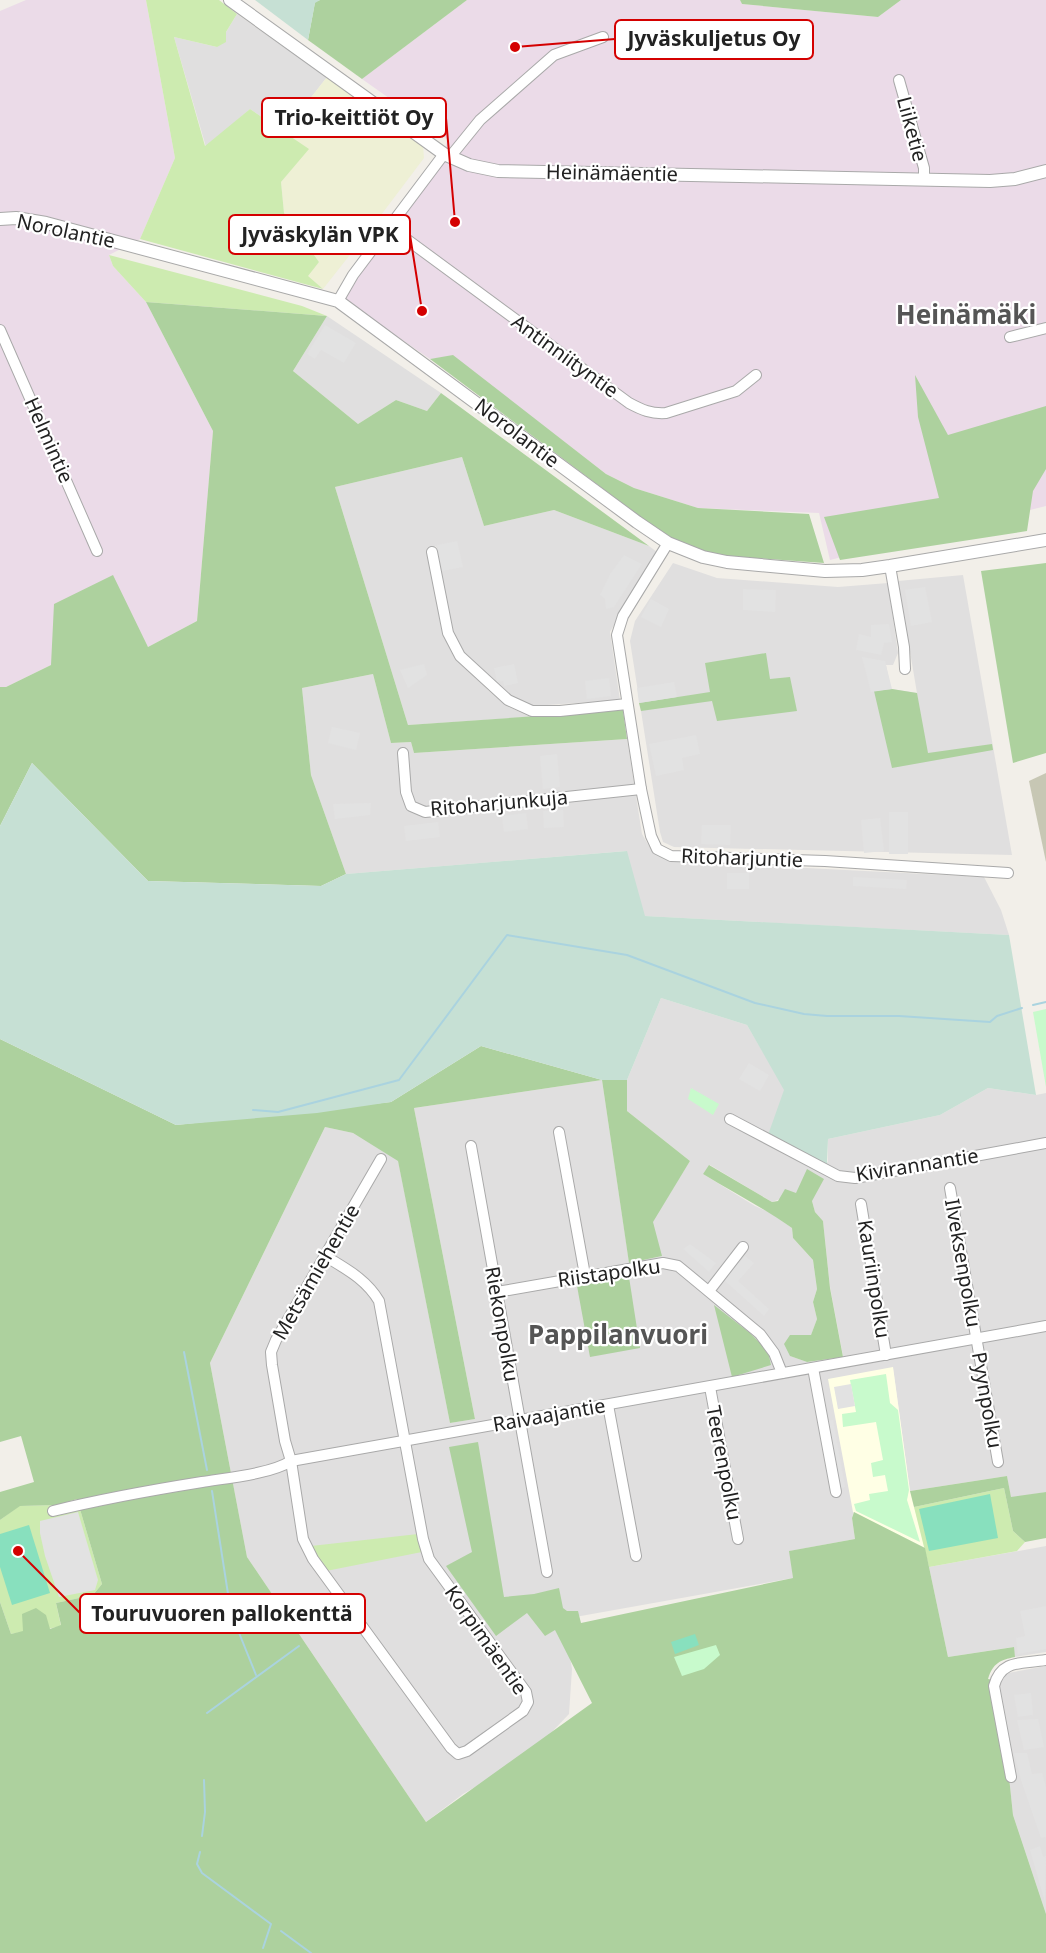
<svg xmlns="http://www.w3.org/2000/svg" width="1046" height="1953" viewBox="0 0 1046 1953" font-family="'Noto Sans',sans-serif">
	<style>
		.residential { fill: #e0dfdf; fill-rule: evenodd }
		.industrial { fill: #ebdbe8 }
		.education { fill: #ffffe5 }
		.construction { fill: #c7c7b4 }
		.farmland { fill: #eef0d5 }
		.grass { fill: #cdebb0 }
		.forest { fill: #add19e }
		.wetland { fill: #c6e0d4 }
		.park { fill: #c8facc }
		.pitch { fill: #88e0be }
		.parking { fill: #e2e2e2 }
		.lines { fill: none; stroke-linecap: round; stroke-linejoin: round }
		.stream { stroke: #aad3df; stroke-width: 2 }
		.minor-casing { stroke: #a9a9a9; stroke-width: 12 }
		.tertiary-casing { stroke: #a9a9a9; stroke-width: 14 }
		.minor { stroke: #fff; stroke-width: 10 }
		.tertiary { stroke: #fff; stroke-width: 12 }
		.labels { text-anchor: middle; stroke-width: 4.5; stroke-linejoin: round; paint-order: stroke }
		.street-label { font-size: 20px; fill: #222; stroke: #fff }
		.district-label { font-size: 26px; font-weight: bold; fill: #555; stroke: #fff }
		.leader { fill: none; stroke: #d40000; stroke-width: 2 }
		.callout-dot { fill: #d40000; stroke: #fff; stroke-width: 2 }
		.callout { fill: #fff; stroke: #d40000; stroke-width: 2 }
		.callout-label { font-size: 21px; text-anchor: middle; font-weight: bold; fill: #222 }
	</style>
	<rect width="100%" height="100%" fill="#f2efe9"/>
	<g class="residential">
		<polygon points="237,14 327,77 284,132 250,109 206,147 174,37 217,47"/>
		<polygon points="327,316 441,393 427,411 396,400 358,424 293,371"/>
		<polygon points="462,457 484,526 554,510 649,546 657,552 610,632 620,700 533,706 510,696 464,653 452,632 436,546 428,554 444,636 458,661 489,691 505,705 530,717 408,725 335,487"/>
		<polygon points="673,563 717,578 838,587 888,583 898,653 893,665 886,665 891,689 917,693 898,581 963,575 1012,855 674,847 663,842 660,832 630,641 635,621"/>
		<polygon points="373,674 391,743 411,742 414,753 627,739 642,834 653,853 669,861 984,877 1001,910 1009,935 644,916 626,851 346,874 311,775 302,688"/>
		<path d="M661 998 747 1025 828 1163V1139L940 1115 988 1088 1036 1095 1046 1093V1492L1011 1498 1007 1476 910 1491 893 1368 852 1518 855 1539 790 1551 793 1578 564 1619 572 1669 569 1714 529 1756 463 1794 426 1822 247 1557 210 1363 325 1127 353 1133 398 1160 450 1423 475 1419 414 1108 602 1080 629 1262 661 1256 652 1222 690 1161 627 1111V1080ZM710 1165 772 1202 796 1193 812 1201 815 1212 823 1221 830 1287 843 1356 807 1362 790 1356 811 1335 817 1319 813 1302 817 1289 813 1260 793 1238 792 1228 771 1213 755 1206 703 1174Z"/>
		<polygon points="1046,1546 1046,1652 1015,1657 1013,1647 948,1657 929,1567"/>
		<polygon points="1046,1666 1046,1914 1013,1815 999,1681 1008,1673"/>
	</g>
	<g class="industrial">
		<polygon points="26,0 146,0 175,158 140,239 109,255 113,266 146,302 213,431 197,621 148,647 112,576 51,665 6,687 0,687 0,11"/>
		<polygon points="467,0 740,0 742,4 878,17 901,0 1046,0 1046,506 830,560 819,513 698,508 634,488 606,474 453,356 430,359 344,300 347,292 444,158 447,139 362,79"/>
	</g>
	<polygon class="education" points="893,1367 910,1491 925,1548 853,1512 828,1379"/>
	<polygon class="construction" points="1046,773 1046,862 1029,781"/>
	<polygon class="farmland" points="327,77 423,145 424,158 375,223 323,289 307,276 319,262 284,213 281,182 308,149 284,132"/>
	<g class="grass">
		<polygon points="146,0 219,0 237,14 226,32 226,42 217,47 174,37 205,146 250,109 309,149 281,182 284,213 319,262 308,276 323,289 140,239 175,158"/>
		<polygon points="109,255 302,306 327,316 146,302 113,266"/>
		<polygon points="1004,1488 1013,1531 1025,1542 1017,1551 929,1567 914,1507"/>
		<path d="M77 1499 102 1584 93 1595 56 1603 61 1626C44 1631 28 1630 11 1634L0 1602V1520L19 1506 57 1505Z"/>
		<polygon points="418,1534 422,1552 326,1571 311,1546"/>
	</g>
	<g class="forest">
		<polygon points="320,0 467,0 362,79 308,40 315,2"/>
		<polygon points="740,0 901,0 878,17 742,4"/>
		<polygon points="146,302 327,316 293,371 358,424 396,400 427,411 441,393 649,546 554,510 484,526 462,457 335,487 408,725 623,710 627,739 414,753 411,742 391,743 373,674 302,688 311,775 346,874 321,886 148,881 32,763 0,826 0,687 6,687 51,665 54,604 113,575 148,647 197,621 213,431"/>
		<polygon points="453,355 606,474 634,488 698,508 809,514 824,563 726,556 703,552 670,539 430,359"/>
		<polygon points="915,375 948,435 1046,406 1046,469 1033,491 1027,531 840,560 824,517 939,498 918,417"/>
		<polygon points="1046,563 1046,753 1013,763 981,571"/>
		<polygon points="766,653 770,679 790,677 797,711 717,721 712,701 641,711 639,703 710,692 705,663"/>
		<polygon points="892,689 917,693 928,753 992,744 993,750 892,768 874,691"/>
		<path d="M0 1039 176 1125 391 1102 481 1046 602 1080H627V1111L690 1161 653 1222 662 1256 629 1263 602 1080 414 1108 475 1419 450 1423 398 1161 353 1133 325 1127 210 1363 247 1557 426 1822 592 1703 555 1630 545 1636 527 1613 496 1636 446 1566 472 1552 449 1447 478 1442 504 1597 534 1594 559 1588 563 1608 567 1611H578L581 1623 793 1578 789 1551 855 1539 852 1518 854 1512 925 1548 948 1657 1014 1647 1015 1657C1000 1660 993 1663 988 1679L999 1681 1013 1815 1046 1914V1953H0V1602L11 1634 23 1631 22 1614 36 1608 46 1615 50 1629 61 1625 56 1603 93 1595 102 1584 77 1499 57 1505 20 1506 0 1520V1492L34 1482 21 1436 0 1442Z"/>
		<path d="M709 1165 772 1202 778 1201 785 1189 796 1193 807 1169 824 1179 812 1201 815 1212 823 1221 830 1288 843 1357 807 1362 790 1356 784 1344 790 1335H811L817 1319 813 1302 817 1289 813 1260 793 1238 792 1228C764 1208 732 1192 703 1174Z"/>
		<polygon points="629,1277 640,1348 590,1357 577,1286"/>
		<polygon points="714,1305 750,1333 768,1351 771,1365 732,1377"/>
		<polygon points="1007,1476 1011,1497 1046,1492 1046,1538 1025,1542 1013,1531 1004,1488 914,1507 910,1491"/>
	</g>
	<g class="wetland">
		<polygon points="255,0 320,0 315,3 308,40"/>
		<polygon points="32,763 148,881 321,886 346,874 627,851 645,916 1009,935 1036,1095 988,1088 940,1115 828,1139 827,1164 768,1135 784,1090 747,1025 661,998 627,1080 602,1080 481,1046 391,1102 317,1113 176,1125 0,1039 0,826"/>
	</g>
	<g class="park">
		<polygon points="1046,1009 1046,1087 1033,1012"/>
		<polygon points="691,1088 719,1104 713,1115 688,1099"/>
		<polygon points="886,1374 890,1403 898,1410 909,1490 907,1500 920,1542 856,1511 854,1504 870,1500 869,1494 888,1491 885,1475 873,1477 871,1463 883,1460 876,1422 843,1427 842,1414 856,1412 850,1380"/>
		<polygon points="716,1645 720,1655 704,1669 682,1676 674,1657"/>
	</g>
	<g class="pitch">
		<polygon points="990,1494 998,1538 929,1551 919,1509"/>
		<polygon points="29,1525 50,1593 12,1605 0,1567 0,1534"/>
		<polygon points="695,1634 699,1645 675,1654 671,1642"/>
	</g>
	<g class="parking">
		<polygon points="325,325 356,343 344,363 321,350 315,359 307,354"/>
		<polygon points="457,541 463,567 442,571 437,545"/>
		<polygon points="624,555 642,564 614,607 606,609 605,599 600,595 610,574"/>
		<polygon points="925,587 932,622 911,626 905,590"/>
		<polygon points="743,589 776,590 775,612 743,610"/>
		<polygon points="651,599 669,609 661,627 641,617"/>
		<polygon points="889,624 892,642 884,643 881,655 856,650 859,634 871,637 871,625"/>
		<polygon points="862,657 885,661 892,689 871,692"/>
		<polygon points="424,664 427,675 408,688 400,670"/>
		<polygon points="514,664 518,683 504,686 503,681 497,682 494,668"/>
		<polygon points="609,678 611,696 587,699 585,681"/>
		<polygon points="674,682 677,697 639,703 637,688"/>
		<polygon points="332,727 360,733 356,750 328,743"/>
		<polygon points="696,735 700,754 682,758 684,770 656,776 649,744"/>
		<polygon points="557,754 560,787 543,789 540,756"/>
		<polygon points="371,803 370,815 335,819 333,804"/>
		<polygon points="563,810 564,827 544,828 543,811"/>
		<rect x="889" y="812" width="19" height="42"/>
		<polygon points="526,813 528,829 504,832 502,816"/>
		<polygon points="880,818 884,851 864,853 861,820"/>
		<polygon points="438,822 440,837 406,841 404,826"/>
		<polygon points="702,825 731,825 730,845 701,844"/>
		<rect x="727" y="873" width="22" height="16"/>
		<polygon points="853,877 907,880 906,889 853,886"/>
		<polygon points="749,1063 769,1075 760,1091 739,1079"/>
		<polygon points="690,1244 716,1263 709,1272 683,1249"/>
		<polygon points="745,1256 754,1263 738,1281 769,1309 764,1316 724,1280"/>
		<polygon points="851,1384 855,1406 838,1409 834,1387"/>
		<polygon points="833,1420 845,1487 838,1489 826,1421"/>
		<polygon points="78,1512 98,1580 95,1590 59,1597 45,1556 40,1533 40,1521"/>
		<polygon points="1046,1606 1046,1649 1018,1654 1016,1638 1025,1636 1020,1611"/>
		<polygon points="1031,1693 1033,1715 1018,1717 1014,1695"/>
		<polygon points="1038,1719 1044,1747 1024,1750 1017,1720"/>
		<polygon points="1014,1753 1027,1753 1032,1774 1042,1773 1046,1788 1046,1837 1041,1838 1021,1780"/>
		<polygon points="1040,1846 1043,1857 1046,1856 1045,1902 1030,1850"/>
	</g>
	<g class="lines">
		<g class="stream">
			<polyline points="1033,1005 1046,1002"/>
			<polyline points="253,1110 278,1112 399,1080 507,935 627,955 755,1003 804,1014 827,1016 899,1016 990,1022 997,1016 1022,1008"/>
			<polyline points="184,1352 207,1470"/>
			<polyline points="212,1491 231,1613 256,1675"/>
			<polyline points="207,1713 299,1646"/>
			<polyline points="202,1836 205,1812 204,1780"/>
			<polyline points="200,1852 197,1864 202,1873 271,1924 263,1948"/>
			<polyline points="281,1931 311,1953"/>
		</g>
		<defs>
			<g id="minor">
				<polyline points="899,80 924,168 924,179"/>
				<polyline points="450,157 480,120 554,55 603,37"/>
				<path d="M390 227 629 403C642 410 651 414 666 413L736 391 756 375"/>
				<polyline points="338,301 353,275 444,154"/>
				<polyline points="0,330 97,551"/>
				<polyline points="1010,337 1046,328"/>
				<polyline points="668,543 623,616 617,635 641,789 651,836 657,849 671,856 825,861 1008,873"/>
				<polyline points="432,552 448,633 460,656 508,700 532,711 560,711 627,704"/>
				<polyline points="890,566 904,647 905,669"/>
				<polyline points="403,753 406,792 411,806 425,812 641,789"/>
				<polyline points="730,1119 838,1176 855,1178 1046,1143"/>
				<polyline points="559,1132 585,1275"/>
				<polyline points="471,1146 547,1572"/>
				<polyline points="950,1188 998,1462"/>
				<polyline points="861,1204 886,1355"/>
				<path d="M325 1256C346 1269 366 1279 379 1301L423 1539 429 1559 526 1692 528 1702 523 1711 467 1751 458 1754 451 1748 313 1559 303 1539 291 1461 285 1441 272 1365 271 1352 276 1340 381 1159"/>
				<polyline points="709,1291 743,1247"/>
				<polyline points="497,1292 663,1263 678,1266 760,1334 774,1353 782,1373"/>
				<polyline points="813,1368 836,1492"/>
				<polyline points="710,1387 738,1539"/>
				<polyline points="608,1405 636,1556"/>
				<path d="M53 1511C102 1499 152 1490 202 1482 226 1478 271 1474 291 1461L1046 1326"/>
				<path d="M1011 1777 994 1686C1001 1659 1022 1664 1046 1660"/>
			</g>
			<g id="tertiary">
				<polyline points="230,0 444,154 469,165 498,171 990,181 1015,179 1046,171"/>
				<polyline points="0,219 16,218 46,223 338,301 637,522 668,543 703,557 727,562 825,571 862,570 890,566 1046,540"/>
			</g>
		</defs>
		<use href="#minor" class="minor-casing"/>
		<use href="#tertiary" class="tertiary-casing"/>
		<use href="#minor" class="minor"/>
		<use href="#tertiary" class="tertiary"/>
	</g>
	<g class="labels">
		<g class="street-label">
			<text transform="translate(912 129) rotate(75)" y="7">Liiketie</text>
			<text transform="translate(612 173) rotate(1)" y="7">Heinämäentie</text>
			<text transform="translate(66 231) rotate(12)" y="7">Norolantie</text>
			<text transform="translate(565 356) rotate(36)" y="7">Antinniityntie</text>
			<text transform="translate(517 433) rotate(37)" y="7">Norolantie</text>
			<text transform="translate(49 440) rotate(66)" y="7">Helmintie</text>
			<text transform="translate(499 803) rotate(-5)" y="7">Ritoharjunkuja</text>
			<text transform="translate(742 858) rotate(2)" y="7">Ritoharjuntie</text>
			<text transform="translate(917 1165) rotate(-9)" y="7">Kivirannantie</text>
			<text transform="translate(963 1263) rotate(80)" y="7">Ilveksenpolku</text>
			<text transform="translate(316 1272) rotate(-60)" y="7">Metsämiehentie</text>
			<text transform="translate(609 1273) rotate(-8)" y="7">Riistapolku</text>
			<text transform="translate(874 1279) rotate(81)" y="7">Kauriinpolku</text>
			<text transform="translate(502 1324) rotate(80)" y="7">Riekonpolku</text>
			<text transform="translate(987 1400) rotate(80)" y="7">Pyynpolku</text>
			<text transform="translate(549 1415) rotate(-10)" y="7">Raivaajantie</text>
			<text transform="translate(724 1463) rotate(79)" y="7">Teerenpolku</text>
			<text transform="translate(486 1640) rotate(55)" y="7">Korpimäentie</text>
		</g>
		<g class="district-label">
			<text x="966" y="324">Heinämäki</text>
			<text x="618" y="1344">Pappilanvuori</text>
		</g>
	</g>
	<path class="leader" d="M515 47L615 39M455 222L446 118M422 311L410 235M18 1551L80 1613"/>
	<g class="callout-dot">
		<circle cx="515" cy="47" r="6"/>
		<circle cx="455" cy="222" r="6"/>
		<circle cx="422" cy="311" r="6"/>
		<circle cx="18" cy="1551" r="6"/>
	</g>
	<g class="callout">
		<rect x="615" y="20" width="198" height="39" rx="6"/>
		<rect x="262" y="98" width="184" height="39" rx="6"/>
		<rect x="229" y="215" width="181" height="39" rx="6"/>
		<rect x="80" y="1594" width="285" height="39" rx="6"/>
	</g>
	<g class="callout-label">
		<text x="714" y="46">Jyväskuljetus Oy</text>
		<text x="354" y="125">Trio-keittiöt Oy</text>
		<text x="320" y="242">Jyväskylän VPK</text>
		<text x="222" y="1621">Touruvuoren pallokenttä</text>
	</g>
</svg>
